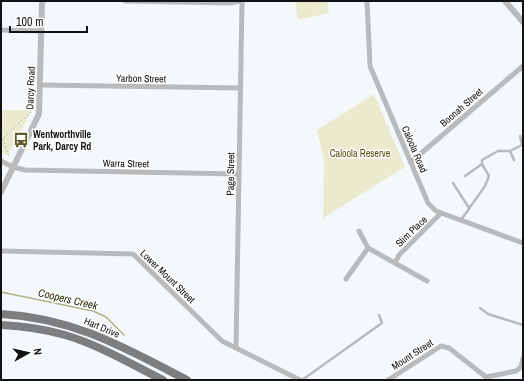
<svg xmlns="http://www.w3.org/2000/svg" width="524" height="381" viewBox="0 0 524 381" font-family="'Archivo Narrow',sans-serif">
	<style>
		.green { fill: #eaeacf }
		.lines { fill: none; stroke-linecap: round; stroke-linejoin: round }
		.stream { stroke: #b0b089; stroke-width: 1.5 }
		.path { stroke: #939598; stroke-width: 1; stroke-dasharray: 1 3; stroke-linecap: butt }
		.service { stroke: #b9babb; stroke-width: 2.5 }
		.minor { stroke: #b9babb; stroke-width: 5 }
		.tertiary { stroke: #b9babb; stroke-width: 6 }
		.trunk { stroke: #7c7e80; stroke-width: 8 }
		.labels { text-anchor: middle; stroke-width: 3; stroke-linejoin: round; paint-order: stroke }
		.street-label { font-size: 10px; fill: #111213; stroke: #fff }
		.poi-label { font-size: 10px; font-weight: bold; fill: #111213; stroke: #fff; text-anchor: start }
		.park-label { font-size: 10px; fill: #555311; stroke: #fff }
		.water-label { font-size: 11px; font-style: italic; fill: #2d2c0a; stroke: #fff }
	</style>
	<rect width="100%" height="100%" fill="#f5f8fb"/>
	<g class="green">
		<polygon points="295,1 327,1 329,13 298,20"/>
		<polygon points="374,94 405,167 323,218 324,160 317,130"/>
		<polygon points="1,110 32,110 8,155 1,154"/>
	</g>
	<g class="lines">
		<polyline class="stream" points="1,292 93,311 106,317 124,335"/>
		<g class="path">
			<polyline points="3,139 9,157"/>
			<polyline points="1,140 33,110"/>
		</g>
		<g class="service">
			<polyline points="510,151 522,145 520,136"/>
			<polyline points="482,164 482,160 498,151 510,151 514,160"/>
			<polyline points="453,183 469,208"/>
			<polyline points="461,220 485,186 489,176 482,164 465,176"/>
			<polyline points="480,308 488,314 523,325"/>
			<polyline points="302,380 382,323 379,315"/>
		</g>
		<g class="minor">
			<polyline points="125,1 231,3 240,1"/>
			<polyline points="367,1 370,66 428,203 436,211 444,214 523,243"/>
			<polyline points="1,30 42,31"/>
			<polyline points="41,85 241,88"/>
			<polyline points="1,161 13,167 25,170 239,174"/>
			<polyline points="411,162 523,66"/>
			<polyline points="359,231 368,248 427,281"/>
			<polyline points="1,251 133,254 222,341 300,380"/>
			<polyline points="395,263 399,255 441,213"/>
			<polyline points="346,279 368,248"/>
			<polyline points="236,348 242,1"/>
			<polyline points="388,380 441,346 449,348 486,377 516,371 521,367 523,358"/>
		</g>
		<g class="tertiary">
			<polyline points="505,1 523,22"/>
			<polyline points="1,192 39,114 42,1"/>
		</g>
		<g class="trunk">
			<path d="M1 314C74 318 125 348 187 380"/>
			<path d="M1 325C23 326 44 329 65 335 99 345 131 364 163 380"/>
		</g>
	</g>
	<defs>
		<symbol id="bus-bare" viewBox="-9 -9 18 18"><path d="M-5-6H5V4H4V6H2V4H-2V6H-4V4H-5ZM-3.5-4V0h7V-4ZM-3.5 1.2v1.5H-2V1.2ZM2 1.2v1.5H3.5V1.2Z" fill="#5f5e2b" stroke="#fff" stroke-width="2.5" paint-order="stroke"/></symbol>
	</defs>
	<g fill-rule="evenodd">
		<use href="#bus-bare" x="10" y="129" width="22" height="22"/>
	</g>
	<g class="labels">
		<g class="street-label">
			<text transform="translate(141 78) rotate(1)" y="4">Yarbon Street</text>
			<text transform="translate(30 88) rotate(-88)" y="4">Darcy Road</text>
			<text transform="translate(461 107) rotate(-41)" y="4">Boonah Street</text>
			<text transform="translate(415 149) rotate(67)" y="4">Caloola Road</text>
			<text transform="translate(126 163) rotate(1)" y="4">Warra Street</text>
			<text transform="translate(230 174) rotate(-89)" y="4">Page Street</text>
			<text transform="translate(411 231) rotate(-44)" y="4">Slim Place</text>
			<text transform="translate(168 276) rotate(44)" y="4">Lower Mount Street</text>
			<text transform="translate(102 327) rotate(23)" y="4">Hart Drive</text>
			<text transform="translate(412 354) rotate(-33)" y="4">Mount Street</text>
		</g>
		<g class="poi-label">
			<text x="33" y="138">Wentworthville<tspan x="33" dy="12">Park, Darcy Rd</tspan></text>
		</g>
		<g class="park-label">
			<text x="360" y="157">Caloola Reserve</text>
		</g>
		<g class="water-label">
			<text transform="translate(68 299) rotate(13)" y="4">Coopers Creek</text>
		</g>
	</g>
	<rect width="524" height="381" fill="none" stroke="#111213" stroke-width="4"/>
	<g transform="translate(28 353) rotate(82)" stroke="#ffffff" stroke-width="3" paint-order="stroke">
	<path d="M0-3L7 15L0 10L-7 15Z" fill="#111213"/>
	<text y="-6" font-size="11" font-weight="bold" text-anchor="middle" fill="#111213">N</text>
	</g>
	<path d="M10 26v6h77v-6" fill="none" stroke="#111213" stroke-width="2"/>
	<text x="16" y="26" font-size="12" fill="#111213" stroke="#ffffff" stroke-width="3" paint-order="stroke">100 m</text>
</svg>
